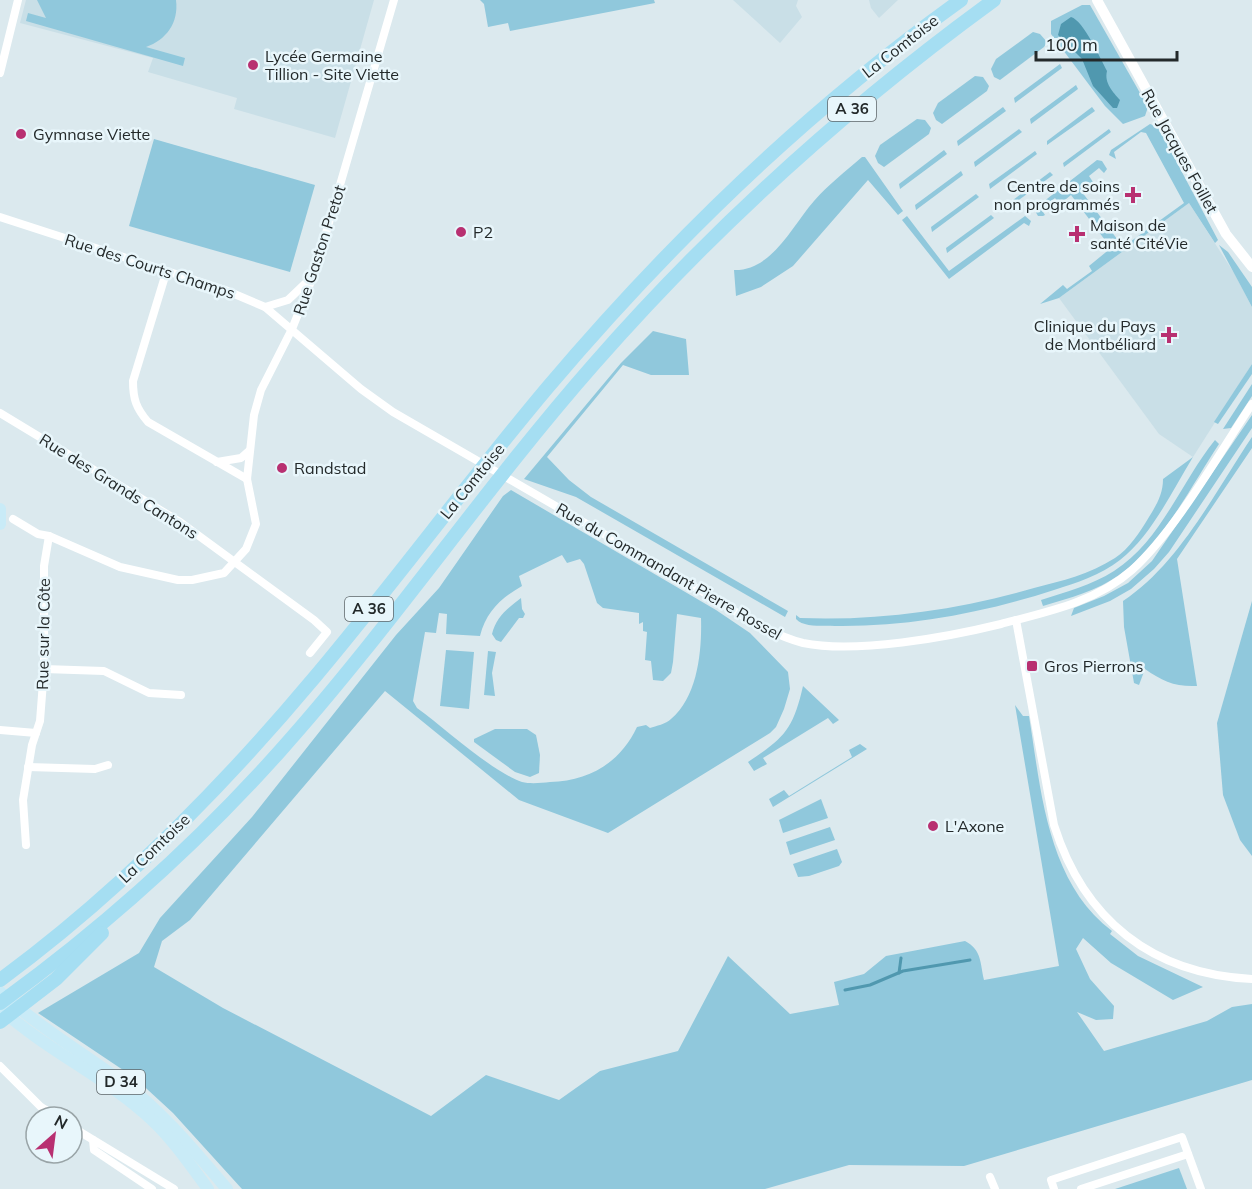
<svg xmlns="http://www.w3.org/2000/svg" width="1252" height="1189" viewBox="0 0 1252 1189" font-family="Mulish,sans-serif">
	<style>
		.built { fill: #c9dfe7 }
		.green { fill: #90c8dc; fill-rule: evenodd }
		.water { fill: #5098af }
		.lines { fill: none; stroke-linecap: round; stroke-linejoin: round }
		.stream { stroke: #5098af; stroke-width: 3 }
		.street { stroke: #fff; stroke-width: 8 }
		.secondary { stroke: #fff; stroke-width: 10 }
		.primary { stroke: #c9ebf7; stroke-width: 12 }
		.highway { stroke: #a5def2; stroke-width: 14 }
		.poi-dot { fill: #b83071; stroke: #e8f6fb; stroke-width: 2 }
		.labels { text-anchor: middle; stroke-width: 5; stroke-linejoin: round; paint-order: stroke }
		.shield { fill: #e8f6fb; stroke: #5e6669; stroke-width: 1.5 }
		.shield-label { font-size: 15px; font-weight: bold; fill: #23292a }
		.street-label { font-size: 16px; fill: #23292a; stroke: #e8f6fb }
		.poi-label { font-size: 16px; fill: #23292a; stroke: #e8f6fb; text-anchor: start }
	</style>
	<rect width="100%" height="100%" fill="#dbe9ee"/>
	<g class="built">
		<polygon points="26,0 374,0 335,138 234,109 237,98 148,72 153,58 20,23"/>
		<polygon points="733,0 798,0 796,6 802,17 780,43"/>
		<polygon points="869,0 898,0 879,18 871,8"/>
		<polygon points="1189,203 1234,273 1252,307 1252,364 1193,457 1159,434 1059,298"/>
	</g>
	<g class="green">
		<path d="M37 0H176C179 23 166 40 146 47L185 58 183 66 26 21 28 13 46 18Z"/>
		<polygon points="480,0 654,0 655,3 510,31 508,23 488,27 484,4"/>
		<polygon points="1082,5 1090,5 1148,107 1145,116 1123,124 1105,106 1051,34 1051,21"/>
		<polygon points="1033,32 1040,34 1047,42 1044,47 1000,80 994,77 991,69 996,59"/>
		<polygon points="1060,64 1062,68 1015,103 1014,98"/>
		<polygon points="975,76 983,77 989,86 987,91 942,124 936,120 933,113 938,103"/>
		<polygon points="1076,85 1078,89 1031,124 1030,119"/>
		<polygon points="1003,107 1006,111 958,146 957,141"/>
		<polygon points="1092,107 1095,111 1047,145 1047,141"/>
		<polygon points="917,119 925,120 931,128 929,134 884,167 878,163 875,156 880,145"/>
		<polygon points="1150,124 1158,127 1218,240 1215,243 1189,203 1059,298 1040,304 1063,285 1067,289 1092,271 1089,266 1111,248 1071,195 1060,204 1055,198 1041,209 1045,215 1043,216 1038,216 1034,209 1097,160 1102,161 1107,169 1104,173 1099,168 1089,176 1093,182 1082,192 1123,247 1184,203 1146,133 1141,132 1114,152 1116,159 1109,155 1111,150"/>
		<polygon points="1019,129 1022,132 975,167 974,162"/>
		<polygon points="1109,129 1111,132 1064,167 1063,163"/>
		<polygon points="154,139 315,185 290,272 129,226"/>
		<polygon points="944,150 947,154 900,189 899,184"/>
		<polygon points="1035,151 1037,154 990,189 989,184"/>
		<path d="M862 157H865L903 211 898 215 868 180 793 266 761 287 736 296 734 270C772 271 792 226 814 201 828 185 846 171 862 157Z"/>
		<polygon points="961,171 963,175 916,210 915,205"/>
		<polygon points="1050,172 1053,175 1005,210 1005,206"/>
		<polygon points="976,194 979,197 932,232 931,227"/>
		<polygon points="991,215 994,218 947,253 946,248"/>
		<polygon points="907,216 949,271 1025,216 1031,221 1029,226 1024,223 949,279 902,220"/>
		<polygon points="1219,245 1228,252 1252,287 1252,307"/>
		<polygon points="653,331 686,339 689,375 651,375 623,365 547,457 569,480 591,497 788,611 785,617 576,497 524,479 621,363"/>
		<polygon points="1252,364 1252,374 1218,424 1214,422"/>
		<polygon points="1252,384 1252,396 1231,428 1223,429"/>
		<polygon points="1252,415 1252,428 1169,552 1154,569 1131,589 1110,601 1071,616 1074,608 1104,596 1128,583 1152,561"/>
		<path d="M1252 437V448L1177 559 1197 686C1175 687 1162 681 1145 669L1139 685 1134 683 1124 627 1123 601C1179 564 1215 492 1252 437Z"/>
		<path d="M1215 440 1219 444C1191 486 1161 547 1119 575 1097 591 1069 598 1043 606L1041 600C1066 592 1092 585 1114 571 1161 541 1181 482 1215 440Z"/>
		<path d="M1193 457C1172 491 1152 535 1120 560 1101 575 1076 583 1054 590 983 613 909 627 835 626 823 625 804 628 796 619V615L800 618C880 621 957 610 1034 588 1062 581 1090 574 1115 558 1129 549 1140 532 1149 517 1157 504 1163 494 1163 479Z"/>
		<path d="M511 490 716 610 750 633 788 672 790 689 784 709 776 727 770 733 608 833 519 800 385 691 190 920 162 941 154 967 223 1008 431 1116 486 1075 559 1100 600 1071 678 1051 728 956 790 1014 839 1005 834 982 864 974 886 956 965 941C982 950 980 963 984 980L1059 966 1015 705 1023 716H1029C1041 790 1047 882 1112 931L1110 934 1138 956 1203 987 1173 1000 1111 963 1083 938 1076 949 1090 979 1114 1006 1113 1019 1096 1020 1077 1012 1104 1051 1207 1021 1232 1007 1252 1004V1080L964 1166 849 1165 765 1189H242L173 1113 135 1078 38 1013 139 953 160 918 252 817 396 635 439 588 503 496ZM562 555 567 563 580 559 584 564 597 603 603 608 639 613V624L643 622V631L647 632 645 660 651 661 653 680 663 681 671 673 673 662 677 614 701 618C702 650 698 697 671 719 666 724 656 726 650 728L646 725 637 727C620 763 589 781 550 782 541 783 530 784 522 782 491 771 446 729 417 708L413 701 425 632 436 633 439 613 447 614 446 634 480 636C486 612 501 598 522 586L519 576Z"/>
		<path d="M521 598 522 609 525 614 523 618H519L501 642 496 640 492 634C496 617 508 608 521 598Z"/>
		<polygon points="1252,601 1252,856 1240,840 1223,795 1217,723"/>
		<polygon points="446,650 474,652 469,709 440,706"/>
		<polygon points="488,651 496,652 492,673 495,696 484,695"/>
		<path d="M803 686 839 720 833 724 828 718 763 758 767 764 754 771 748 762C784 738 793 730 803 686Z"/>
		<polygon points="495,729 527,729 536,735 540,755 539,773 530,777 515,772 474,742 474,739"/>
		<polygon points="860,744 867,749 773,807 769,799 784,790 789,796 852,757 849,750"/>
		<polygon points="821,799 828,818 783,833 779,820"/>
		<polygon points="830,827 835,840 790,855 786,842"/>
		<polygon points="837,849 842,862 839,866 809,876 798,877 793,864"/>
		<polygon points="1179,1168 1187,1189 1115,1189"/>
	</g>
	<path class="water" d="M1071 17C1084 21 1100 58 1107 71 1104 83 1113 92 1120 100L1117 108H1113L1093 86 1082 59 1058 35 1061 24Z"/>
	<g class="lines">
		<g class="stream">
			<polyline points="899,973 901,958"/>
			<polyline points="845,990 870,985 903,971 970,960"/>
		</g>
		<g class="street">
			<polyline points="0,73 18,0"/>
			<path d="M0 217 225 290 265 307 361 389 393 412C485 466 577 518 668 571 705 592 764 634 803 643 856 654 948 637 1001 624 1047 612 1096 602 1132 570 1176 530 1218 455 1252 404"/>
			<path d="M166 273 133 381C133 399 136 408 148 422L247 479"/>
			<polyline points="265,307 288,300 309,280"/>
			<polyline points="0,413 180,522 314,620 327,632 310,653"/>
			<polyline points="217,462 241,458 249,451"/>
			<polyline points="13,519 38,534 49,536 120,567 178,580 192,580 224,573 246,549 256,524 247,479 254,415 261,390 292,329 314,274 394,0"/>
			<path d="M1016 620 1054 825C1084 920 1152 974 1252 979"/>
			<polyline points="44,669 104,671 149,693 181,695"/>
			<polyline points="0,730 36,733"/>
			<polyline points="28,767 95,769 108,765"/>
			<polyline points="26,845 23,800 32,745 40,721 44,669 44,566 49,536"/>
			<polyline points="0,1066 41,1107 57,1117"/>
			<polyline points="72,1127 174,1189"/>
			<polyline points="93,1140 94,1150 152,1189"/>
			<polyline points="990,1177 995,1189"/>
			<polyline points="1054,1189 1051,1180 1182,1137 1201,1189"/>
			<polyline points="1081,1189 1188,1154"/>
		</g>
		<polyline class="secondary" points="1097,0 1226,234 1252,267"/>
		<g class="primary">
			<polyline points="0,509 0,524"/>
			<path d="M0 992C39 1027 83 1053 125 1084 164 1113 196 1153 227 1189"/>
			<path d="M2 1010C49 1052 108 1078 153 1121 174 1141 191 1166 208 1189"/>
		</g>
		<g class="highway">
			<path d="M0 980C117 894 221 789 314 678 394 583 468 482 548 387 670 243 807 110 961 0"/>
			<path d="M0 1003C102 929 196 845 280 751 391 627 484 489 594 364 714 227 847 107 994 0"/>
			<polyline points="0,1022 56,979 102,933"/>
		</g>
	</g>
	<g class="poi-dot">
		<circle cx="253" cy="65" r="6"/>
		<circle cx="21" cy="134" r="6"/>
		<path d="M1130 186h6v6h6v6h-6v6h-6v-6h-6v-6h6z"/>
		<circle cx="461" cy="232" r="6"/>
		<path d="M1074 225h6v6h6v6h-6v6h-6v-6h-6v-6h6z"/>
		<path d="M1166 326h6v6h6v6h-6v6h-6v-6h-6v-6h6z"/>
		<circle cx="282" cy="468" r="6"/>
		<rect x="1026" y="660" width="12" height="12" rx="3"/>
		<circle cx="933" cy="826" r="6"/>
	</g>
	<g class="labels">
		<g class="shield">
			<rect x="828" y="97" width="48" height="24" rx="4.5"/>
			<rect x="345" y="597" width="48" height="24" rx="4.5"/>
			<rect x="97" y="1070" width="48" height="24" rx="4.5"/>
		</g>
		<g class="shield-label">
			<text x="852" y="114">A 36</text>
			<text x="369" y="614">A 36</text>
			<text x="121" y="1087">D 34</text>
		</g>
		<g class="street-label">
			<text transform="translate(900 46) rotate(-38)" y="6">La Comtoise</text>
			<text transform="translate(1180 151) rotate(61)" y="6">Rue Jacques Foillet</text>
			<text transform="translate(319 250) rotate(-72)" y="6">Rue Gaston Pretot</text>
			<text transform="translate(150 266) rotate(18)" y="6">Rue des Courts Champs</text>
			<text transform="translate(472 481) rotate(-51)" y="6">La Comtoise</text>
			<text transform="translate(119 486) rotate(32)" y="6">Rue des Grands Cantons</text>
			<text transform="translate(669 571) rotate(30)" y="6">Rue du Commandant Pierre Rossel</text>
			<text transform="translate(43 634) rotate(-89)" y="6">Rue sur la Côte</text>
			<text transform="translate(154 848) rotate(-44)" y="6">La Comtoise</text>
		</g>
		<g class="poi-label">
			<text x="265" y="62">Lycée Germaine<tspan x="265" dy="18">Tillion - Site Viette</tspan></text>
			<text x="33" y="140">Gymnase Viette</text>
			<text x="1120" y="192" text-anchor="end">Centre de soins<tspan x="1120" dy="18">non programmés</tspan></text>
			<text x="1090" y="231">Maison de<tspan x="1090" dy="18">santé CitéVie</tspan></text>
			<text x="473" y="238">P2</text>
			<text x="1156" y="332" text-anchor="end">Clinique du Pays<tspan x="1156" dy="18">de Montbéliard</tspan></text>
			<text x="294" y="474">Randstad</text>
			<text x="1044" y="672">Gros Pierrons</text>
			<text x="945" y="832">L'Axone</text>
		</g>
	</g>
	<g transform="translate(54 1135) rotate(28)"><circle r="28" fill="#e8f6fb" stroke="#99a4a7" stroke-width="1.5"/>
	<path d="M0-4.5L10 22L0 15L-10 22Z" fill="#b83071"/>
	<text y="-9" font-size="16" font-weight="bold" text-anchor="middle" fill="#23292a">N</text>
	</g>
	<path d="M1036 51v9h141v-9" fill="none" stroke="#23292a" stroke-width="3"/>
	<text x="1045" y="51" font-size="18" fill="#23292a" stroke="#e8f6fb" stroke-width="4.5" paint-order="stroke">100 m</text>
</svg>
